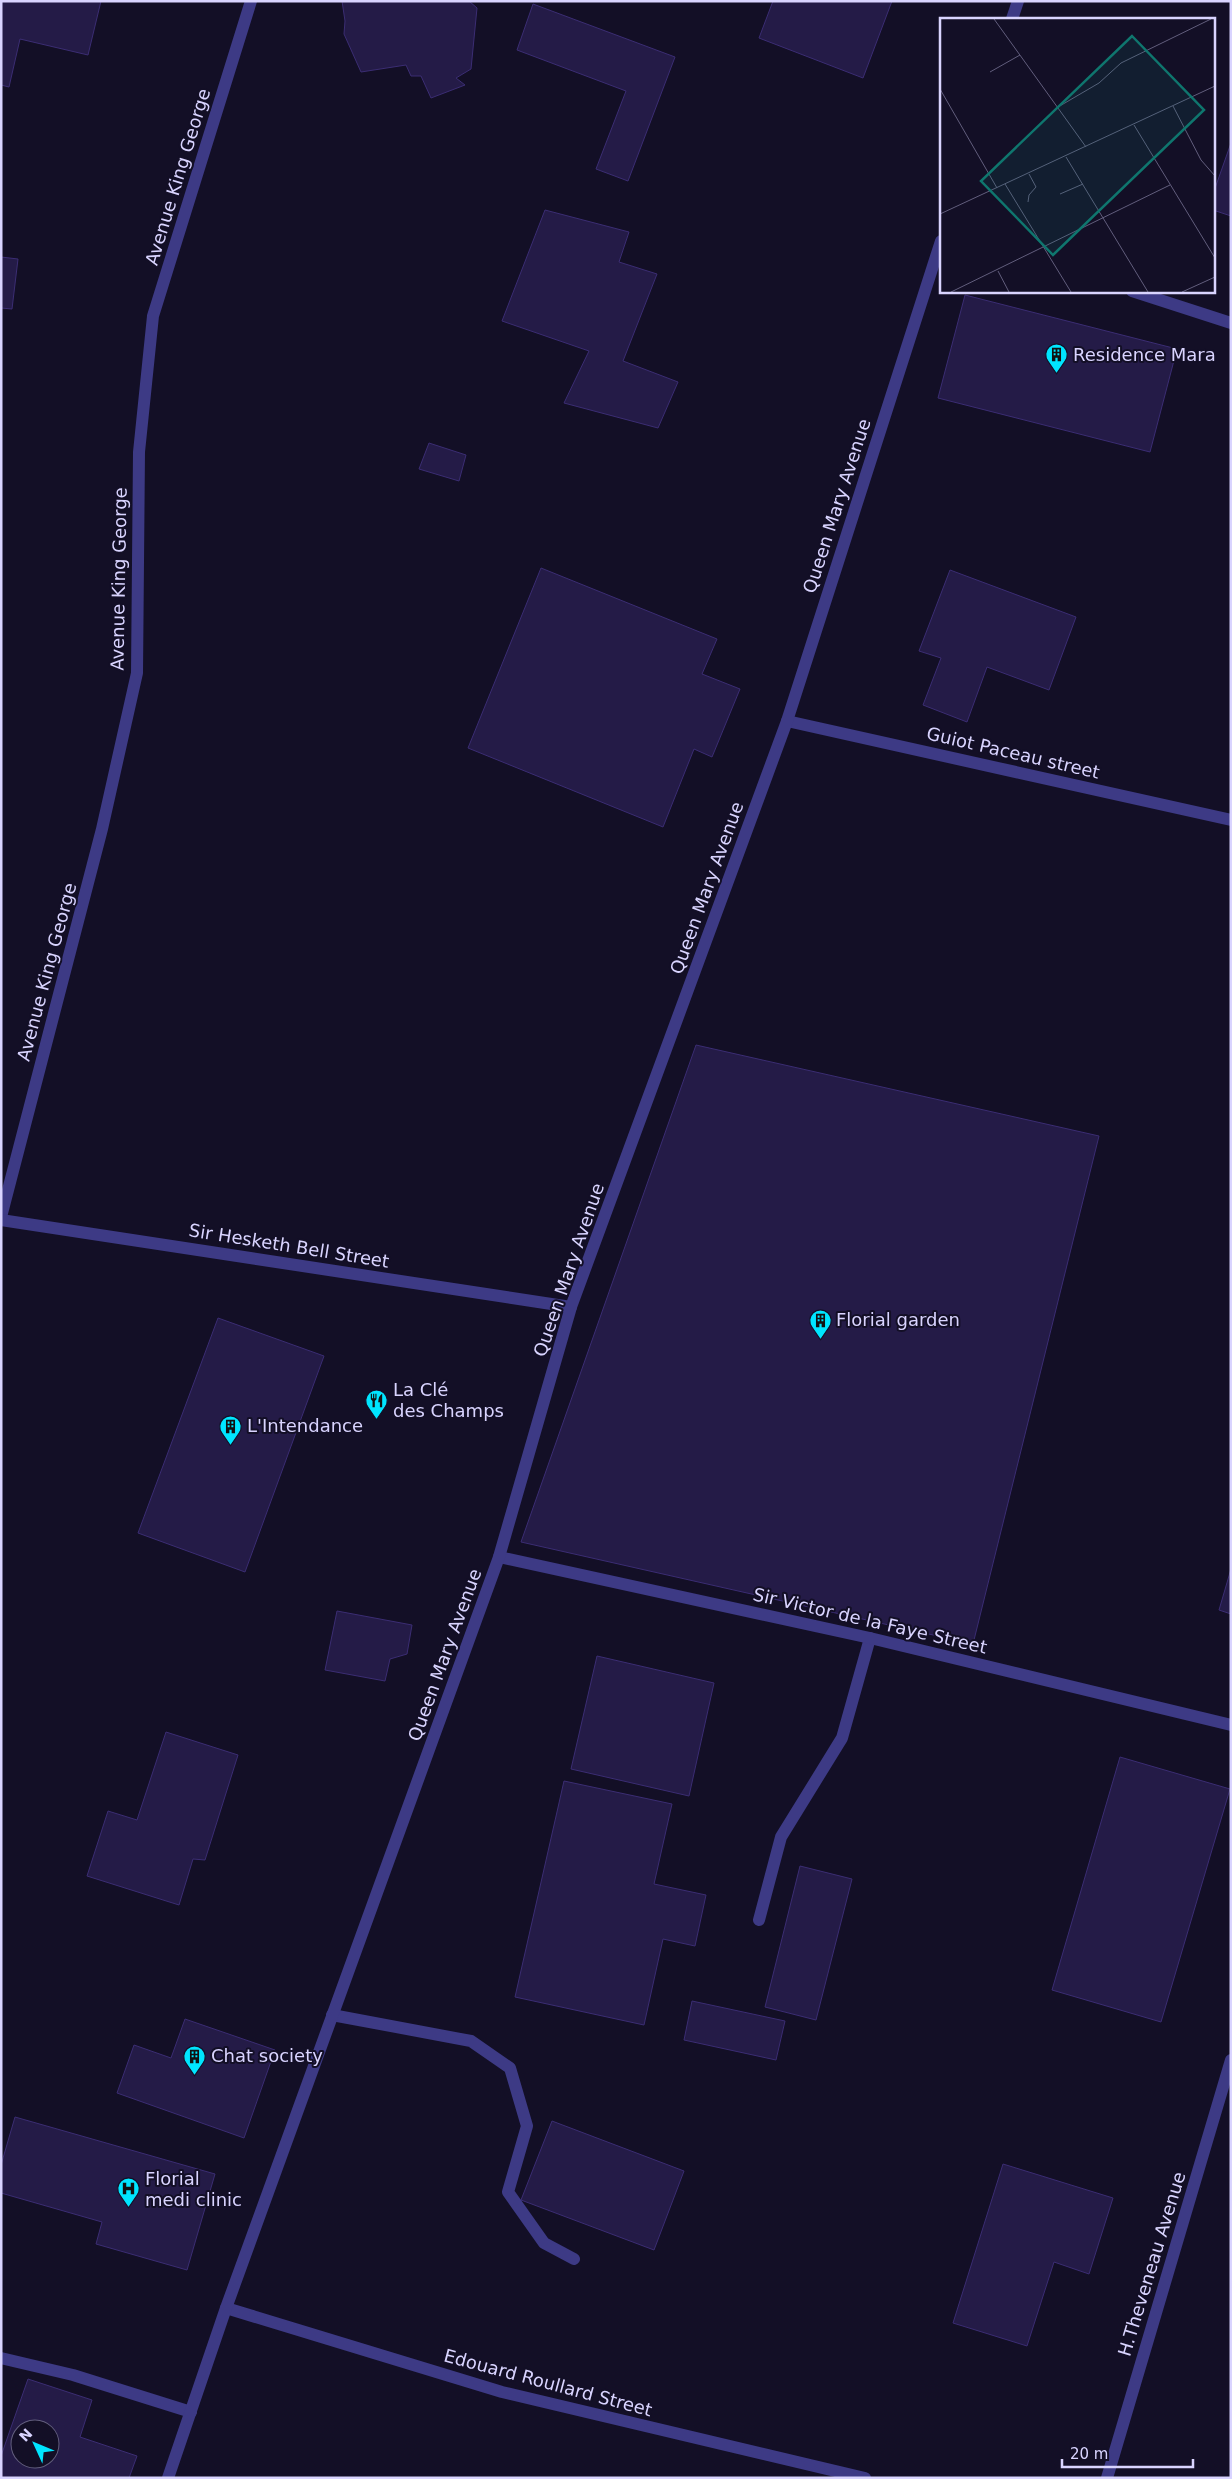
<svg xmlns="http://www.w3.org/2000/svg" width="1232" height="2479" viewBox="0 0 1232 2479" font-family="'DejaVu Sans',sans-serif">
	<style>
		.building { fill: #241b47; stroke: #3b2d73; fill-rule: evenodd }
		.lines { fill: none; stroke-linecap: round; stroke-linejoin: round }
		.service { stroke: #3d3a85; stroke-width: 12 }
		.minor { stroke: #3d3a85; stroke-width: 12 }
		.labels { text-anchor: middle; stroke-width: 4; stroke-linejoin: round; paint-order: stroke }
		.street-label { font-size: 18px; fill: #d9d4ff; stroke: #130f26 }
		.poi-label { font-size: 18px; fill: #d9d4ff; stroke: #130f26; text-anchor: start }
		.inset-road { fill: none; stroke: #625e7d; stroke-width: 1 }
		.view { fill: #0f766e; fill-opacity: 0.15; stroke: #0f766e; stroke-width: 2.5 }
		.inset-edge { fill: none; stroke: #d9d4ff; stroke-width: 2.5 }
	</style>
	<rect width="100%" height="100%" fill="#130f26"/>
	<g class="building">
		<polygon points="1,1 101,1 88,55 20,39 9,87 1,85"/>
		<polygon points="342,1 469,1 477,8 471,69 456,78 465,85 431,98 421,76 411,76 406,65 361,72 344,34 345,21"/>
		<polygon points="773,1 892,1 863,78 759,38"/>
		<polygon points="533,4 675,57 628,181 596,169 626,91 517,50"/>
		<polygon points="1231,143 1231,216 1213,210 1213,194"/>
		<polygon points="545,210 629,232 619,262 657,274 623,361 678,382 658,428 564,403 589,351 502,321"/>
		<polygon points="1,257 18,259 12,309 1,308"/>
		<polygon points="965,295 1177,349 1150,452 938,398"/>
		<polygon points="429,443 466,455 459,481 419,469"/>
		<polygon points="541,568 717,639 702,674 740,689 712,757 694,749 663,827 468,748"/>
		<polygon points="950,570 1076,617 1049,690 987,667 967,722 923,705 941,658 919,651"/>
		<polygon points="696,1045 1099,1136 973,1644 521,1542"/>
		<polygon points="218,1318 324,1356 245,1572 138,1533"/>
		<polygon points="1231,1569 1231,1614 1219,1610"/>
		<polygon points="337,1611 412,1625 407,1654 390,1659 385,1681 325,1670"/>
		<polygon points="597,1656 714,1683 689,1796 571,1769"/>
		<polygon points="166,1732 238,1755 205,1860 193,1859 179,1905 87,1876 108,1811 137,1820"/>
		<polygon points="1120,1757 1230,1789 1161,2022 1052,1990"/>
		<polygon points="564,1781 672,1804 654,1884 706,1895 695,1946 663,1939 644,2025 515,1997"/>
		<polygon points="800,1866 852,1879 816,2020 765,2007"/>
		<polygon points="692,2001 785,2021 776,2060 684,2040"/>
		<polygon points="185,2019 275,2050 244,2138 117,2093 134,2045 171,2058"/>
		<polygon points="15,2117 215,2174 187,2270 96,2244 102,2222 1,2193 1,2165"/>
		<polygon points="552,2121 684,2171 654,2250 521,2200"/>
		<polygon points="1003,2164 1113,2198 1089,2274 1054,2262 1027,2346 953,2323"/>
		<path d="M28 2379 92 2400 80 2437 137 2456 129 2478H1V2456ZM20 2429H50V2459H20Z"/>
	</g>
	<g class="lines">
		<polyline class="service" points="759,1920 781,1837 842,1738 870,1638"/>
		<g class="minor">
			<polyline points="1012,19 1018,1"/>
			<polyline points="1132,291 1231,323"/>
			<polyline points="787,721 1231,820"/>
			<polyline points="1,1217 102,829 137,673 139,452 153,316 251,1"/>
			<polyline points="1,1220 571,1307"/>
			<polyline points="499,1557 870,1638 1231,1725"/>
			<polyline points="332,2015 471,2041 510,2068 527,2126 508,2192 544,2243 574,2259"/>
			<polyline points="226,2308 502,2392 865,2478"/>
			<polyline points="1,2358 73,2375 191,2412"/>
			<polyline points="168,2478 226,2308 499,1557 571,1307 787,721 941,241"/>
			<polyline points="1107,2478 1231,2060"/>
		</g>
	</g>
	<defs>
		<symbol id="building-pin" viewBox="-11 -11 22 30"><path d="M0 17L-7.5 6A9.5 9.5 0 1 1 7.5 6Z" fill="#00e5ff" stroke="#130f26"/><path d="M-4-6H4V6H1V3H-1V6H-4ZM-2.5-4.3h1.7v1.8h-1.7ZM.8-4.3h1.7v1.8H.8ZM-2.5-1h1.7V.8h-1.7ZM.8-1h1.7V.8H.8Z" fill="#111"/></symbol>
		<symbol id="restaurant-pin" viewBox="-11 -11 22 30"><path d="M0 17L-7.5 6A9.5 9.5 0 1 1 7.5 6Z" fill="#00e5ff" stroke="#130f26"/><path d="M-5-6h1v4h1v-4h1v4h1v-4h1v5L-1.5 .5V6h-2V.5L-5-1ZM5-6V6H3V1.5H1.5Q1.5-4 5-6Z" fill="#111"/></symbol>
		<symbol id="hospital-pin" viewBox="-11 -11 22 30"><path d="M0 17L-7.5 6A9.5 9.5 0 1 1 7.5 6Z" fill="#00e5ff" stroke="#130f26"/><path d="M-5-5h3v3.5h4V-5h3V5h-3V1.5h-4V5h-3Z" fill="#111"/></symbol>
	</defs>
	<g fill-rule="evenodd">
		<use href="#building-pin" x="1044" y="342" width="25" height="34"/>
		<use href="#building-pin" x="808" y="1308" width="25" height="34"/>
		<use href="#restaurant-pin" x="364" y="1388" width="25" height="34"/>
		<use href="#building-pin" x="218" y="1414" width="25" height="34"/>
		<use href="#building-pin" x="182" y="2044" width="25" height="34"/>
		<use href="#hospital-pin" x="116" y="2176" width="25" height="34"/>
	</g>
	<g class="labels">
		<g class="street-label">
			<text transform="translate(178 177) rotate(-73)" y="6">Avenue King George</text>
			<text transform="translate(837 506) rotate(-72)" y="6">Queen Mary Avenue</text>
			<text transform="translate(119 579) rotate(-89)" y="6">Avenue King George</text>
			<text transform="translate(1013 753) rotate(13)" y="6">Guiot Paceau street</text>
			<text transform="translate(707 888) rotate(-70)" y="6">Queen Mary Avenue</text>
			<text transform="translate(47 972) rotate(-75)" y="6">Avenue King George</text>
			<text transform="translate(289 1246) rotate(9)" y="6">Sir Hesketh Bell Street</text>
			<text transform="translate(569 1270) rotate(-71)" y="6">Queen Mary Avenue</text>
			<text transform="translate(870 1621) rotate(13)" y="6">Sir Victor de la Faye Street</text>
			<text transform="translate(445 1655) rotate(-70)" y="6">Queen Mary Avenue</text>
			<text transform="translate(1152 2264) rotate(-73)" y="6">H.Theveneau Avenue</text>
			<text transform="translate(548 2383) rotate(15)" y="6">Edouard Roullard Street</text>
		</g>
		<g class="poi-label">
			<text x="1073" y="361">Residence Mara</text>
			<text x="836" y="1326">Florial garden</text>
			<text x="393" y="1396">La Clé<tspan x="393" dy="21">des Champs</tspan></text>
			<text x="247" y="1432">L'Intendance</text>
			<text x="211" y="2062">Chat society</text>
			<text x="145" y="2185">Florial<tspan x="145" dy="21">medi clinic</tspan></text>
		</g>
	</g>
	<g transform="translate(940 18)">
		<rect width="275" height="275" fill="#130f26"/>
		<path class="inset-road" d="M54 1 146 129M50 54 80 37M0 71 57 170M233 88 261 142 275 158M118 89 159 65 181 45 271 1M194 107 275 240M126 139 208 274M65 166 131 274M120 176 143 166M88 184 89 177 96 169 89 156M0 196 275 68M58 253 69 274M11 274 230 167M242 274 275 259"/>
		<path class="view" d="M192 18 264 92 113 237 41 163Z"/>
		<rect width="275" height="275" class="inset-edge"/>
	</g>
	<rect width="1232" height="2479" fill="none" stroke="#d9d4ff" stroke-width="5"/>
	<g transform="translate(35 2444) rotate(314)"><circle r="24" fill="#130f26" stroke="#625e7d"/>
	<path d="M0-4L9 19L0 12L-9 19Z" fill="#00e5ff"/>
	<text y="-8" font-size="14" font-weight="bold" text-anchor="middle" fill="#d9d4ff">N</text>
	</g>
	<path d="M1062 2459v8h131v-8" fill="none" stroke="#d9d4ff" stroke-width="2.5"/>
	<text x="1070" y="2459" font-size="15" fill="#d9d4ff" stroke="#130f26" stroke-width="4" paint-order="stroke">20 m</text>
</svg>
